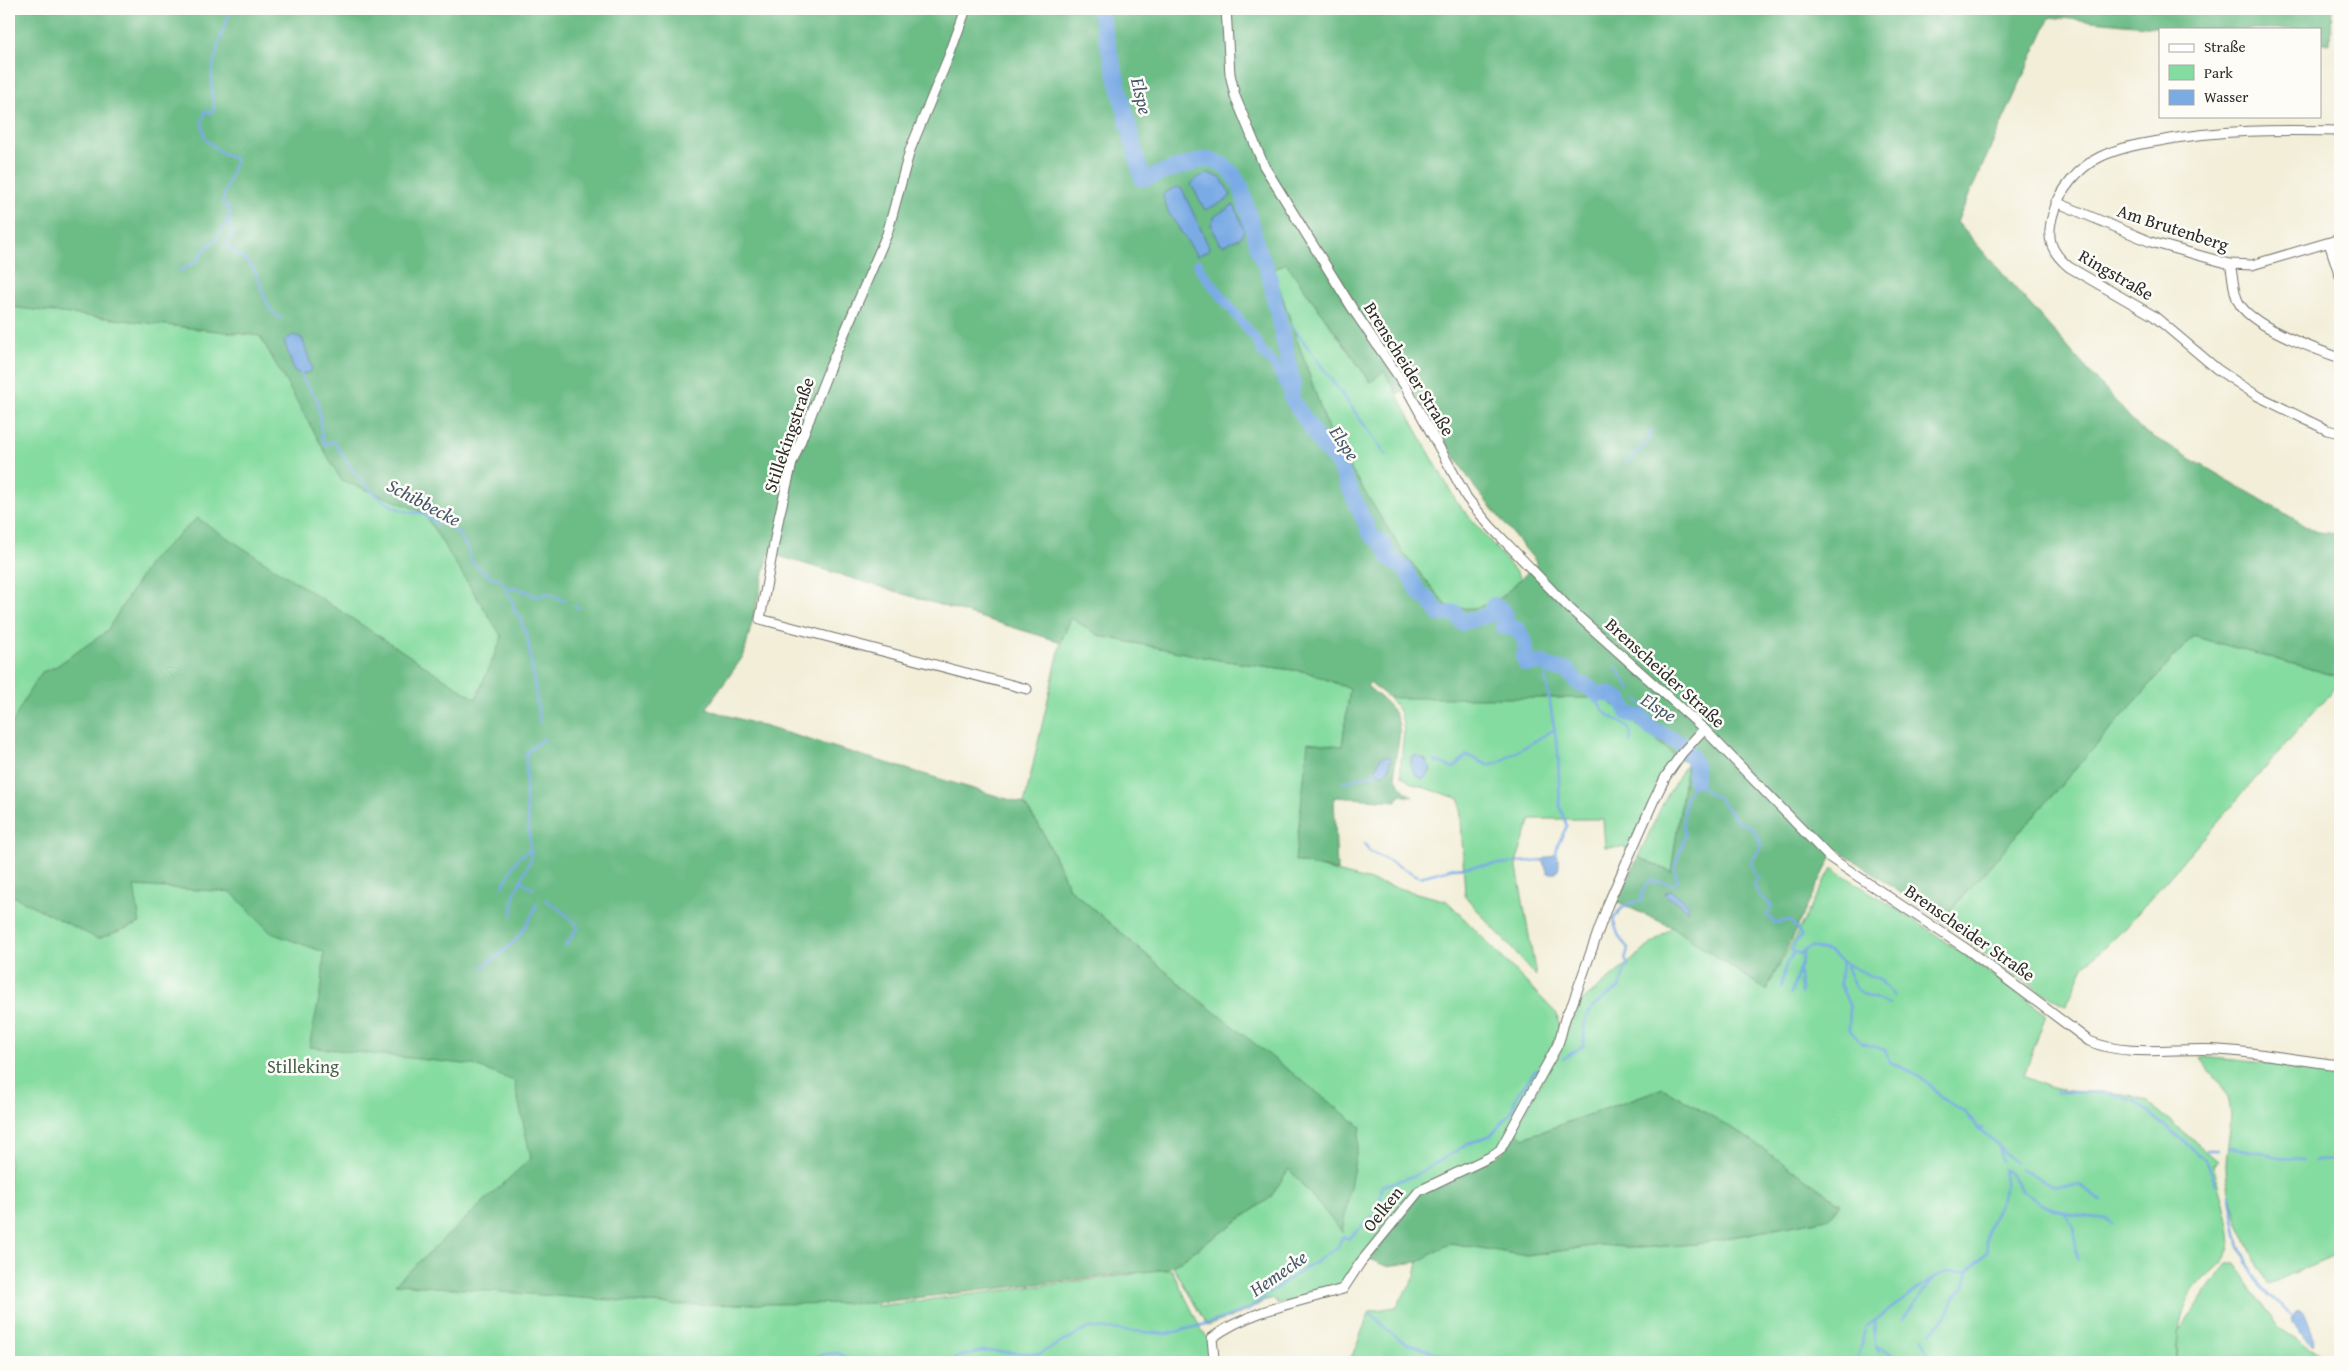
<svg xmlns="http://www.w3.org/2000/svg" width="2349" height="1371" viewBox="0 0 2349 1371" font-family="'Gentium Book Plus',serif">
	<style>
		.green { fill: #85dca0; stroke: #588466 }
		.forest { fill: #6cbc86; stroke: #4c7458; fill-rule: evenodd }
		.water { fill: #7aabe5; stroke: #526b88 }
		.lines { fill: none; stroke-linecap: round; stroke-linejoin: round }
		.stream { stroke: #7aabe5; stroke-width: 2.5 }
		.canal { stroke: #7aabe5; stroke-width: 10 }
		.river { stroke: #7aabe5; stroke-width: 16 }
		.minor-casing { stroke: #716f68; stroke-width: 11 }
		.minor { stroke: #fff; stroke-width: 9 }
		.labels { text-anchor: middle; stroke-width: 5; stroke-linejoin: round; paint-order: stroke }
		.street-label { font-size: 18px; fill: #2b2b2b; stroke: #fdfcf7 }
		.park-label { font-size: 18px; fill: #46604e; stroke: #fdfcf7 }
		.water-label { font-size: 19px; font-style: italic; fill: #47586c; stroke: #fdfcf7 }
	</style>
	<rect width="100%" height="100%" fill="#fdfcf7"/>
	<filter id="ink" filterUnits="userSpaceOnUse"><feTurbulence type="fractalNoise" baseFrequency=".02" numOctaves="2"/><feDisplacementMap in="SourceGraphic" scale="10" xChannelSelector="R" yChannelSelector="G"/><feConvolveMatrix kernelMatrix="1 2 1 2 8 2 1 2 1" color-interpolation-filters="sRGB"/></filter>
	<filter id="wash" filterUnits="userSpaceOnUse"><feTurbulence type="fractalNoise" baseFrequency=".0096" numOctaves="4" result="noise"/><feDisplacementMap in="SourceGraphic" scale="20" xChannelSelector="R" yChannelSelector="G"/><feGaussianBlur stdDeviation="1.12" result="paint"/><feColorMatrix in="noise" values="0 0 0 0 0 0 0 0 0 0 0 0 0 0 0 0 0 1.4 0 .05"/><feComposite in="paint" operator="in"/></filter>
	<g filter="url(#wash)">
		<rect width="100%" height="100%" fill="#f2eed8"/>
		<g class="green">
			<path d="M9 174 184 273 627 570 906 1070 877 1306 1128 1275 1148 1270H1172L1201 1329C1210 1339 1211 1350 1208 1362H9Z"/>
			<path d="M1286 263 1370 382 1384 371 1456 501 1521 578C1494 605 1487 611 1448 607L1404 554 1331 438 1273 270Z"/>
			<polygon points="1071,618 1100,636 1219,660 1308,672 1350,689 1342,747 1295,861 1447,901 1557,1014 1560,1032 1503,1143 1490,1155 1416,1189 1338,1288 1278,1304 1274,1299 1262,1302 1248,1311 1207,1326 1173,1266 1270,1198 1289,1168 1342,1231 1193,995 1069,888 1042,830 1024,804 1061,642"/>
			<polygon points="2193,636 2340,677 2340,682 2122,931 2084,966 2066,1006 2012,974 1941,921"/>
			<path d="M1388 697 1604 698 1676 757 1631 848 1605 847 1603 819H1531L1516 862 1536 976 1465 896 1460 799 1413 784 1401 776C1398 745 1415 723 1388 697Z"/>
			<polygon points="1687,763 1671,872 1638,857 1664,801"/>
			<path d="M1832 868 1928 929 2046 1014 2024 1076C2034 1080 2046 1087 2057 1089 2087 1095 2117 1087 2146 1101L2218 1161 2213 1165C2218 1181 2234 1234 2230 1248 2225 1266 2202 1276 2192 1292 2180 1313 2177 1338 2176 1362H1341L1352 1356 1370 1311 1396 1307 1415 1277 1418 1262 1451 1243 1527 1256 1599 1245 1638 1248 1696 1244 1827 1219 1841 1203 1663 1088 1523 1138 1515 1130 1560 1047 1574 1008 1672 927 1766 990Z"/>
			<path d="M2201 1057 2340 1070V1253L2269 1284C2249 1251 2227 1206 2226 1166 2226 1144 2235 1120 2228 1098 2223 1081 2208 1072 2201 1057Z"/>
			<polygon points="2227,1263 2235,1263 2279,1328 2333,1362 2177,1361 2178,1333"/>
		</g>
		<g class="forest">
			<path d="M9 9H2332L2330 43H2320V29H2177L2050 17 1957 222 2140 429 2317 532 2340 534V677L2193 636 1941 921 1836 848 1766 990 1672 927 1617 902 1638 857 1671 872 1687 764 1604 698H1398L1388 697 1370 683 1367 686C1376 694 1389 703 1395 714 1411 744 1375 773 1413 797L1399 795 1397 801 1334 797 1337 871 1295 861 1308 742 1342 746 1350 689 1308 672 1219 660 1100 636 1071 618 1061 642 769 553 744 655 706 709 1024 804 1042 830 1069 888 1193 995 1361 1127 1342 1232 1289 1169 1270 1198 1168 1269 872 1303 675 1305 395 1284 531 1158 514 1081 473 1065 309 1047 322 984 324 952 271 933 231 892 134 886 140 923 98 939 9 894V726H11L28 693 42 672 55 667 106 632 151 560 197 518 476 699 502 637 423 512 341 480 260 336 9 307ZM1286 263 1371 382 1384 371 1398 394 1412 390 1475 488 1537 563 1497 602 1469 609 1448 607 1404 554 1331 438 1273 270Z"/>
			<polygon points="1663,1088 1739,1132 1841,1204 1827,1219 1696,1244 1638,1248 1599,1245 1527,1256 1451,1243 1418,1262 1386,1266 1369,1259 1421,1192 1503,1152 1515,1130 1524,1138"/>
		</g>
		<g class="water">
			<polygon points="1208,173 1221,178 1231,195 1227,200 1205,210 1191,184 1197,178"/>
			<polygon points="1177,187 1182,189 1209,247 1208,250 1197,256 1168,212 1163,196 1164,193"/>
			<polygon points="1233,205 1235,206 1244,230 1241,237 1224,245 1219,243 1211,225 1215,216"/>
			<polygon points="293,335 302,338 312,368 310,372 301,374 294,371 284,341"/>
			<path d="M1417 755 1425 759 1431 769 1427 777 1422 779C1413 774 1408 767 1412 757Z"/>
			<polygon points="1385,756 1391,757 1389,769 1383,775 1375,771 1380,758"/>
			<path d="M1556 854C1559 861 1561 866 1556 873H1548L1542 860Z"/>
			<path d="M1671 890 1689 905 1688 911C1681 903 1670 900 1664 893Z"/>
			<polygon points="2301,1311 2305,1315 2315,1341 2313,1345 2299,1332 2292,1320 2297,1312"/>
		</g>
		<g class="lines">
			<g class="stream">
				<path d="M231 9C219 39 206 76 214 108L211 113 205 111 202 123 205 139 223 154 234 158 235 161 222 203 229 208V211L231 236 226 245C233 253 247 259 253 268 264 285 262 308 281 319"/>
				<polyline points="180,271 198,260 208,245 216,240 229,218"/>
				<polyline points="1281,329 1293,327 1387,456"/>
				<path d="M301 374C303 384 312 389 316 398 323 413 317 429 325 445L334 441C351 472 383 515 422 513L436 524H444L458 533 469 551 471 561 491 577 501 579 513 602 514 611 522 618V626L527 634 540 723"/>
				<polyline points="1626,463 1648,442 1652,429"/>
				<polyline points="507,588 521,589 538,597 547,593 565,601"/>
				<polyline points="575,606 579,608"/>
				<polyline points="1550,666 1546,677 1547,686 1558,750 1560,808 1567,826 1558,844 1556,854"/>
				<polyline points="1616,667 1631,690"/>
				<path d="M1579 684C1582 693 1589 694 1596 700 1600 703 1601 709 1605 712 1617 723 1635 723 1630 743"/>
				<polyline points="1637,699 1645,708 1645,715 1642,718"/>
				<polyline points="1435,761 1454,768 1467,755 1488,765 1496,764 1555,729"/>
				<polyline points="1343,782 1375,774 1375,771"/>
				<polyline points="1365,844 1369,851 1420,877 1454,868 1542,860"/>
				<polyline points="521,881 533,889"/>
				<polyline points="503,886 518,858 531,849"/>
				<polyline points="546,900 567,915 578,927 565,946"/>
				<polyline points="512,915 514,895 531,859 526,797 526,753 544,738"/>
				<polyline points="1843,962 1881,981 1894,996"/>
				<path d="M1846 965C1857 999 1859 991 1889 1004"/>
				<path d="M482 967C511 948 523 936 537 904"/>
				<polyline points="1800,973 1801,994"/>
				<polyline points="1781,987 1786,964 1794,953"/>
				<path d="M1791 994C1795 980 1801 968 1803 953"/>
				<path d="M1563 1059 1583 1046C1586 1038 1583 1030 1585 1022 1588 1005 1608 997 1620 987L1624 972 1628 965 1625 959 1628 949 1619 937 1613 920C1621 907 1626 902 1641 902L1643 890 1651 880 1672 884 1678 881 1674 869 1686 834 1683 824 1686 797 1695 780 1709 794 1718 797 1739 823 1751 826 1762 845 1751 862 1754 873 1759 876 1753 885 1762 898 1772 905 1767 915 1775 923 1790 920 1802 936 1796 941 1792 950 1799 954 1810 947 1830 952 1842 961 1840 984 1850 1007 1849 1029 1861 1043 1885 1050 1890 1062 1912 1072 1933 1087 1944 1100 1964 1111 1978 1128 1983 1127"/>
				<polyline points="2056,1092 2106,1093 2135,1101 2206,1160 2216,1184"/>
				<polyline points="1978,1128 1999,1146 2002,1161"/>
				<polyline points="1999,1146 2015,1163"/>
				<path d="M2231 1147C2254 1151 2280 1159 2303 1160"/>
				<polyline points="2208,1150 2217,1150"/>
				<polyline points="2334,1159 2340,1136"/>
				<polyline points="2314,1161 2340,1160"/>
				<polyline points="2020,1168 2051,1185 2079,1185 2102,1201"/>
				<polyline points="2003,1169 2012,1175 2021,1190 2043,1205 2073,1215 2107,1219 2112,1223"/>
				<polyline points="2229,1194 2239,1244 2246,1261 2268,1296 2293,1316"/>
				<polyline points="2065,1213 2073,1227 2078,1259"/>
				<polyline points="1372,1314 1390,1333 1406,1343 1463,1362"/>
				<path d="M1876 1320C1874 1330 1872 1342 1879 1351"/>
				<polyline points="1902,1320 1933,1279"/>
				<path d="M1931 1333 1950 1310 1955 1296 1964 1286 1968 1271 1988 1251C1982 1226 2000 1211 2005 1188 2006 1183 2004 1175 2003 1169"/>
				<polyline points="1924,1338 1930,1362"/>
				<polyline points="1876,1348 1881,1347 1892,1354"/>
				<polyline points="1857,1357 1866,1327 1934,1277 1948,1272 1968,1271"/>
				<polyline points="799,1362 802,1357 814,1358 823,1354 838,1353 852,1361 868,1362"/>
				<polyline points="951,1362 960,1356 983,1351 1039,1354 1089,1328 1096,1328 1167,1334 1206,1324 1249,1309 1286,1281 1338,1247 1343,1236 1348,1239 1379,1211 1382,1186 1414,1176 1468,1144 1491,1135 1511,1113 1517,1095 1535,1071 1541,1068"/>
			</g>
			<polyline class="canal" points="1198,264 1201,271 1257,341 1263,354 1273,363 1291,397"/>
			<path class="river" d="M1099 9 1142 179 1202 160H1212L1223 165 1233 174 1241 187 1258 248 1269 275 1293 383 1291 397 1295 404 1323 447 1337 462 1371 535 1384 545 1389 558 1405 569 1420 594 1429 600 1439 614 1456 613 1462 623C1467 621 1491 615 1492 613 1493 610 1493 607 1494 605L1504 611 1506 615 1503 627 1516 628C1524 639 1529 644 1523 657L1526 664 1543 663 1556 669 1567 670 1579 684 1587 686 1597 694H1609L1621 700 1627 713 1642 718 1650 728 1684 745 1695 764V780"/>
		</g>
	</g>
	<g filter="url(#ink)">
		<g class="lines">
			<defs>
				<g id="minor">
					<polyline points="966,9 949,56 910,150 887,234 829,369 792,463 779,517 760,619 1027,689"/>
					<path d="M1226 9 1230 74 1235 96 1264 166 1354 311 1407 389 1467 498 1490 526 1569 608 1704 729 1829 857 1968 950 2089 1041C2128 1058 2177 1047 2219 1050 2259 1052 2300 1061 2340 1065"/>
					<path d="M2340 131C2279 130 2219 129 2159 141 2139 144 2118 148 2100 157 2079 167 2059 191 2053 214 2046 238 2050 251 2069 267L2154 316 2217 369 2256 395 2327 430 2340 433"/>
					<polyline points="2056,202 2151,242 2230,264 2252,265 2340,239"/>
					<polyline points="2329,243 2340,276"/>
					<path d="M2230 264C2233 275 2233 291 2238 301 2249 326 2315 349 2340 358"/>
					<path d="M1214 1358 1212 1338C1249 1310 1299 1302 1343 1289L1360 1263 1419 1191 1490 1157 1500 1150 1557 1046C1564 1031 1562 1018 1572 1005L1608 904 1653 802 1666 776 1682 753 1704 729"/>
				</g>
			</defs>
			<use href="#minor" class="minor-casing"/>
			<use href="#minor" class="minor"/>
		</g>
	</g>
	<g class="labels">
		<g class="street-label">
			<text transform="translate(2173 228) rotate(18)" y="6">Am Brutenberg</text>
			<text transform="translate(2116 275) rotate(30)" y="6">Ringstraße</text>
			<text transform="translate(1409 369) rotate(58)" y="6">Brenscheider Straße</text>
			<text transform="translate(789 435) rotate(-71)" y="6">Stillekingstraße</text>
			<text transform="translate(1665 673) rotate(42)" y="6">Brenscheider Straße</text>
			<text transform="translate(1970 933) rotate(35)" y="6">Brenscheider Straße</text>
			<text transform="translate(1383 1209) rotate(-51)" y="6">Oelken</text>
		</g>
		<g class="park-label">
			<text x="303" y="1073">Stilleking</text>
		</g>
		<g class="water-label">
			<text transform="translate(1142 96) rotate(76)" y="7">Elspe</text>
			<text transform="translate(1345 443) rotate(56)" y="7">Elspe</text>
			<text transform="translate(424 502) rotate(28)" y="7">Schibbecke</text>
			<text transform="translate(1659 707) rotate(32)" y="7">Elspe</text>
			<text transform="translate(1278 1273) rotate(-35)" y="7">Hemecke</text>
		</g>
	</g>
	<rect width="2349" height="1371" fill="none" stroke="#fdfcf7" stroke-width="30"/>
	<rect x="2159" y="28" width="162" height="90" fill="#fdfcf7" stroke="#a9a8a5"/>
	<rect x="2169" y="44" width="25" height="8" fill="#ffffff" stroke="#a9a8a5"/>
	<text x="2204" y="52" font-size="15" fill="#2b2b2b">Straße</text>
	<rect x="2169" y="65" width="25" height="15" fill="#85dca0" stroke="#a9a8a5"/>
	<text x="2204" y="78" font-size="15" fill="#2b2b2b">Park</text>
	<rect x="2169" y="90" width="25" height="15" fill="#7aabe5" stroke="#a9a8a5"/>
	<text x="2204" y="102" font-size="15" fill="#2b2b2b">Wasser</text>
</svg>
